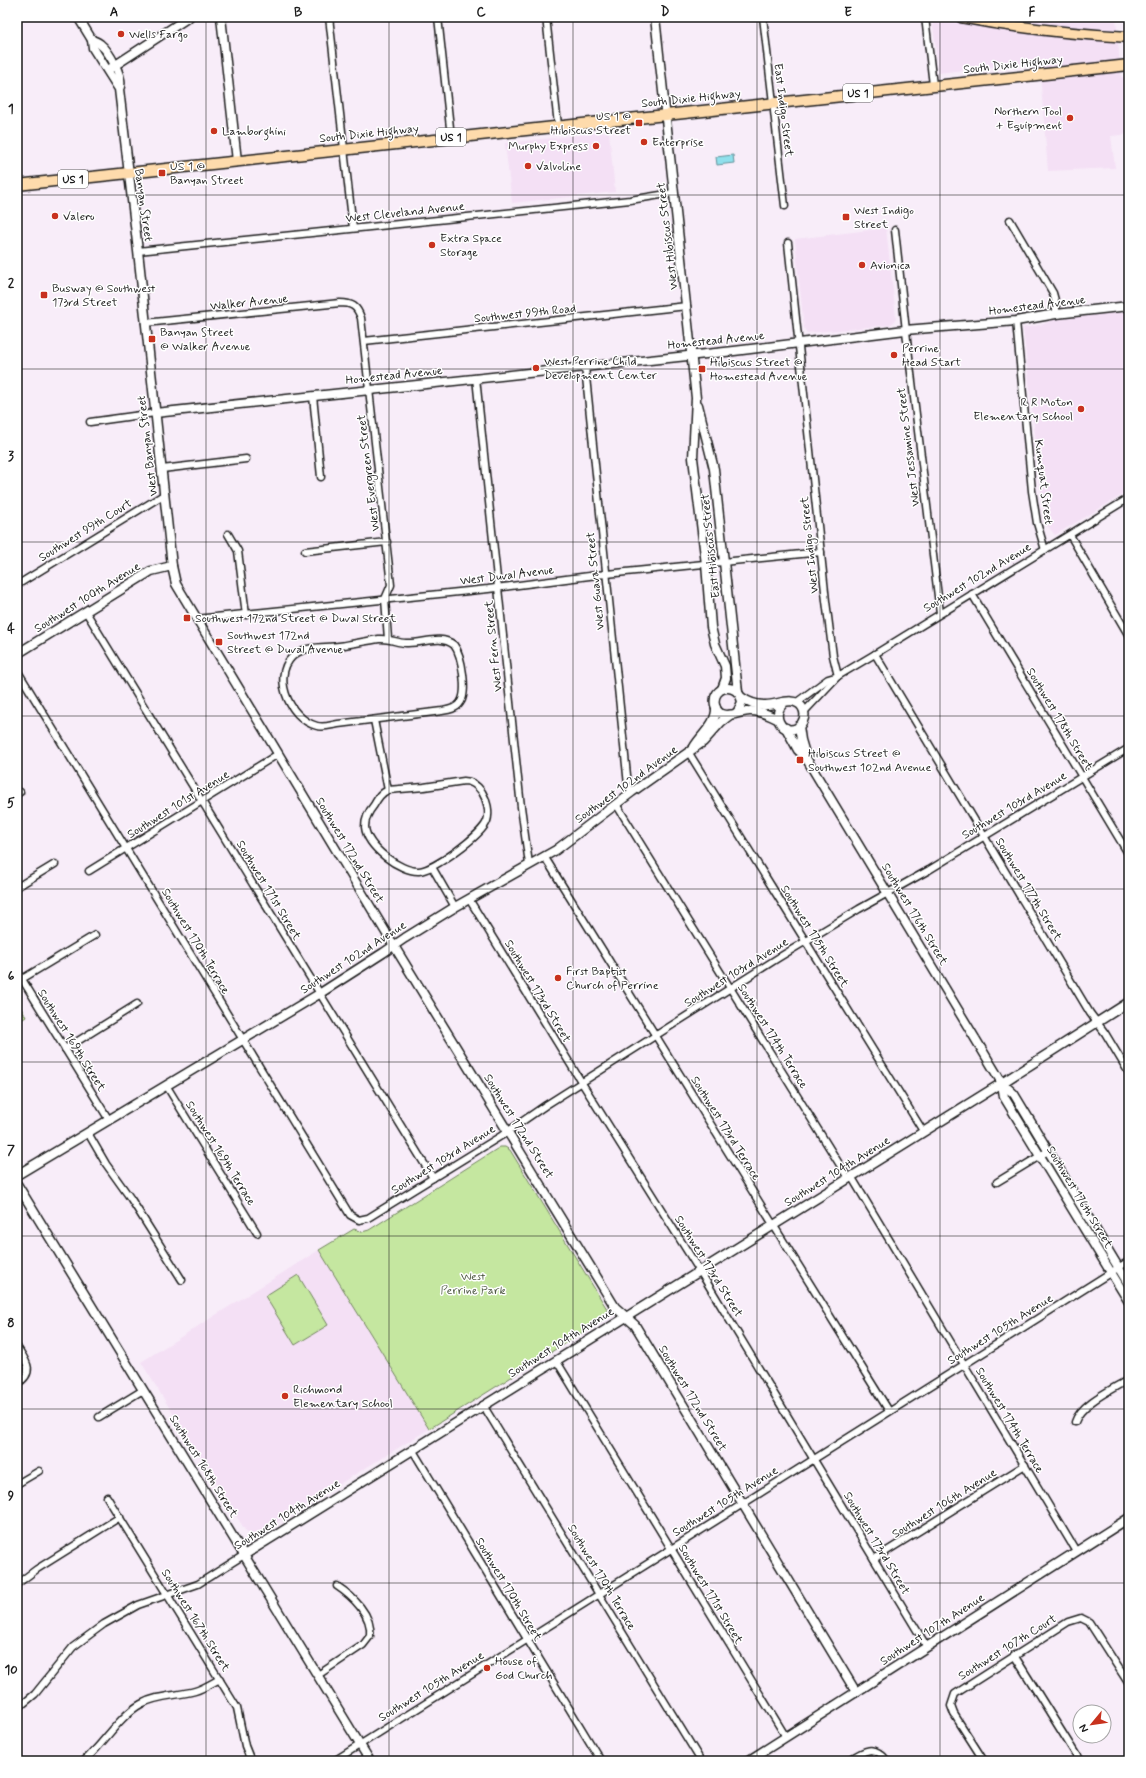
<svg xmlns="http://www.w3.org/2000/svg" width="1146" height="1778" viewBox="0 0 1146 1778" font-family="Mynerve,sans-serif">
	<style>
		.built { fill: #f4e0f5 }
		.green { fill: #c5e7a0; stroke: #70825e }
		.water { fill: #90e0ec; stroke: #629299 }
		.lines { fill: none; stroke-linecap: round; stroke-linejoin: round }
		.minor-casing { stroke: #1c1c1c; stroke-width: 9 }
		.tertiary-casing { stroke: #1c1c1c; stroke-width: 11 }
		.trunk-casing { stroke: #1c1c1c; stroke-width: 13 }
		.minor { stroke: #fff; stroke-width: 6 }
		.tertiary { stroke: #fff; stroke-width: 8 }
		.trunk { stroke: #fedbac; stroke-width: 10 }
		.grid { fill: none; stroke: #1c1c1c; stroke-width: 1; stroke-opacity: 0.55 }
		.poi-dot { fill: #c8321e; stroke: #fff; stroke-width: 1.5 }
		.labels { text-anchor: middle; stroke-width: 3; stroke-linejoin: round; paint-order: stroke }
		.shield { fill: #fff; stroke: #606060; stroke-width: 1 }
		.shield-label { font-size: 11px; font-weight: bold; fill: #1c1c1c }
		.poi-label { font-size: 12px; fill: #1c1c1c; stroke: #fff; text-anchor: start }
		.street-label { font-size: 12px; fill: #1c1c1c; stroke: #fff }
		.park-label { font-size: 12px; fill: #4f5944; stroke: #fff }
		.neatline { fill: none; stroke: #1c1c1c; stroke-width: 1.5 }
		.grid-label { font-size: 13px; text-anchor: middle; font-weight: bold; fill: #1c1c1c }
	</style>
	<rect width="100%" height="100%" fill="#f8edf9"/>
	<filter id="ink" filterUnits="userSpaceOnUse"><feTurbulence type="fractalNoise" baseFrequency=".025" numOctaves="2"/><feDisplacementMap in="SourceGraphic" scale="8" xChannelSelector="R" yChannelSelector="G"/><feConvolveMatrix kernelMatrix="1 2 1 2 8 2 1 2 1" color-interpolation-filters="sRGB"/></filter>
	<g filter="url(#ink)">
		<g class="built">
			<polygon points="932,17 1116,17 1121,77 1129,77 1129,134 1111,136 1115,168 1048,171 1039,61 939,73"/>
			<polygon points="609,132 615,192 512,203 505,143"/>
			<polygon points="886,228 896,318 894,322 890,325 807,333 804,328 795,239"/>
			<polygon points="1129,312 1129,491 1055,535 1045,523 1023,328 1044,324 1055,319"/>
			<polygon points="319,1250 429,1429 258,1534 250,1534 245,1530 141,1362"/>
		</g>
		<g class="green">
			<polygon points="17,1001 26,1017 17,1023"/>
			<polygon points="500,1147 505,1147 510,1150 607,1309 608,1315 605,1318 429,1429 319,1250 354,1229 362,1232 369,1230"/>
			<polygon points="298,1275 328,1325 295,1345 265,1296"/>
		</g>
		<polygon class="water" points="733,155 734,163 717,165 716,157"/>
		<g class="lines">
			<defs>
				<g id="minor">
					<polyline points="329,17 353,228"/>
					<polyline points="438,17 451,137"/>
					<polyline points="546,17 558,125"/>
					<polyline points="763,17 785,206"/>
					<polyline points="925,17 933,85"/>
					<polyline points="1010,220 1053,293 1056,304 1056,314"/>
					<polyline points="895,230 907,340 940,613"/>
					<polyline points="788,243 826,601 833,656 838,676"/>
					<polyline points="138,251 630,200 673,193"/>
					<polyline points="1016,321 1032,491 1037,523 1045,550"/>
					<path d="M145 323 340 303C352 303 357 306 361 318L391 585 385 599 388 639"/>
					<polyline points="364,341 687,306"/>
					<polyline points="585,367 628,785 632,792"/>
					<polyline points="476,378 521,807 529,864"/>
					<polyline points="313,396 321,477"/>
					<polyline points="90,422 155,413"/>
					<polyline points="162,469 246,459"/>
					<polyline points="228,534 238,551 246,615"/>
					<polyline points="1070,535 1129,636"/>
					<polyline points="305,551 387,542"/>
					<polyline points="17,585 165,494"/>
					<polyline points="972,594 1129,855"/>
					<polyline points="86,612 433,1178"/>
					<polyline points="196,619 488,589 597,575 821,552"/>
					<path d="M379 639C389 638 397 643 406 643 423 644 440 634 454 645 462 655 468 693 460 703 456 709 448 710 442 711L338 724C331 725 325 728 317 726 288 719 269 671 297 653 308 646 327 648 339 646 353 644 366 641 379 639Z"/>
					<polyline points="875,654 1090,1013 1105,1033 1129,1073"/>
					<polyline points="17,670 350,1215 359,1220 368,1218 501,1136 546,1105 778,958 859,909 929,870 1129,748"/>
					<polyline points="797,702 828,679 838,676 875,654 1129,498"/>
					<polyline points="804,712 838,676"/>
					<polyline points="374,720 388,790"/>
					<polyline points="689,753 923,1131"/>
					<path d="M464 781C472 781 477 785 482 792 487 800 490 812 487 821 482 835 434 870 419 871 400 872 367 847 365 827 365 819 369 811 374 805 378 798 381 793 388 790L424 787Z"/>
					<polyline points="17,794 20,792"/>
					<polyline points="616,804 848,1178"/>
					<polyline points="544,856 889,1411"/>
					<polyline points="432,867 455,907"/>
					<polyline points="89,871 278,754"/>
					<polyline points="17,887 55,864"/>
					<polyline points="469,899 582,1083 706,1281 927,1647"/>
					<polyline points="17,971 109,1120"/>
					<polyline points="22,979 95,935"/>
					<polyline points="65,1049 137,1004"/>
					<polyline points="166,1085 257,1233"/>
					<polyline points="88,1133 106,1164 131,1199 182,1280"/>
					<polyline points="851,1176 1076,1551"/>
					<polyline points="997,1182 1048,1151"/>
					<path d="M17 1347C26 1361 36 1372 17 1384"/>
					<polyline points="556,1360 786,1737"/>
					<polyline points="483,1405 701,1761"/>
					<polyline points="99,1417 143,1390"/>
					<path d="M1075 1422C1081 1403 1113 1389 1129 1379"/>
					<polyline points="412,1449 601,1761"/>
					<polyline points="17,1484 39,1471"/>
					<polyline points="107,1497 237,1708 245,1746 251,1761"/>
					<polyline points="874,1559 1025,1465"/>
					<polyline points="17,1584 37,1569 120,1517"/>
					<polyline points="1014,1655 1080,1761"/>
					<path d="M318 1675 363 1645 370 1636C373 1615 352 1596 337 1586"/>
					<polyline points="17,1709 35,1694 73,1647 104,1624 138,1605 198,1584 244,1555"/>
					<path d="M84 1761C104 1744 118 1717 141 1704 157 1695 177 1696 195 1691 203 1689 212 1683 220 1679"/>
					<polyline points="334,1761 1129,1261"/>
					<path d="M848 1761C863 1751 874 1743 887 1761"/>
					<polyline points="984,1761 954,1714 951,1706 955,1694 1068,1622 1081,1618 1089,1622 1129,1684"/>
				</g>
				<g id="tertiary">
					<polyline points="78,17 92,40"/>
					<polyline points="221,17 237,161"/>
					<polyline points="655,17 696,398 693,458 706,564 711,627 715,644 725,666 726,678 722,689"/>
					<polyline points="111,68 189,17"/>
					<path d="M119 89 93 48 92 40C95 41 98 42 100 44 109 51 125 79 119 89L138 251 172 566 176 584 388 936 615 1307 635 1325 856 1692"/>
					<polyline points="698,405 714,469 738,692"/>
					<polyline points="155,413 734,351 905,330 1016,321 1056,314 1129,306"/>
					<polyline points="17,654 151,571 172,566"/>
					<path d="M741 697C748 702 756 705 764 705 776 706 793 695 802 707 804 710 805 714 804 718 803 722 800 726 797 728 780 735 771 713 784 703"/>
					<path d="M735 714 738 711 742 702C738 680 711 686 715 705 719 723 739 711 750 711 760 711 768 714 777 719"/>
					<polyline points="799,726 801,740 806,757"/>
					<polyline points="786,728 798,750 806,758 1002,1083 1014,1094 1129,1285"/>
					<path d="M694 747C701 735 717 723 716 708"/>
					<polyline points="1002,1083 1004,1097 1129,1302"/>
					<polyline points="17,1175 319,994 383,953 405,938 455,907 556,850 632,792 703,742 721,722 730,715"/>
					<polyline points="17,1184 370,1761"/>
					<polyline points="244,1555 1002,1083 1129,1002"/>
					<polyline points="748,1761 1129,1518"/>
				</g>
				<g id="trunk">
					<path d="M961 17C1017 28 1072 34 1129 37"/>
					<polyline points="17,185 1129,65"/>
				</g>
			</defs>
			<use href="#minor" class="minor-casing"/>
			<use href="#tertiary" class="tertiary-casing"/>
			<use href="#trunk" class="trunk-casing"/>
			<use href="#minor" class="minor"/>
			<use href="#tertiary" class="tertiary"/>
			<use href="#trunk" class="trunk"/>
		</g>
	</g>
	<path class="grid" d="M206 17V1761M389 17V1761M573 17V1761M757 17V1761M940 17V1761M17 195H1129M17 369H1129M17 542H1129M17 716H1129M17 889H1129M17 1062H1129M17 1236H1129M17 1409H1129M17 1583H1129"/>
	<g class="poi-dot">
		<circle cx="121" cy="34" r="4"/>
		<circle cx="1070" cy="118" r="4"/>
		<rect x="635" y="119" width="8" height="8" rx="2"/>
		<circle cx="214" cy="131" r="4"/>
		<circle cx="644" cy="142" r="4"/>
		<circle cx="596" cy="146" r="4"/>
		<circle cx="528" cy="166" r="4"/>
		<rect x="158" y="169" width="8" height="8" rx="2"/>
		<circle cx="55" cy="216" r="4"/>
		<rect x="842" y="213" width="8" height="8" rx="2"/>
		<circle cx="432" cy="245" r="4"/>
		<circle cx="862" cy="265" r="4"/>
		<rect x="40" y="291" width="8" height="8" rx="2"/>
		<rect x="148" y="335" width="8" height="8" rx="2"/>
		<circle cx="894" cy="355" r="4"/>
		<circle cx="536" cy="368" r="4"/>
		<rect x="698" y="365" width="8" height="8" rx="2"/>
		<circle cx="1081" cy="409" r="4"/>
		<rect x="183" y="614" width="8" height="8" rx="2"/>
		<rect x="215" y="638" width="8" height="8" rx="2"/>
		<rect x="796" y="756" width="8" height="8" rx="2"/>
		<circle cx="558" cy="978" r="4"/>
		<circle cx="285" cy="1396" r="4"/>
		<circle cx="487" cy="1668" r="4"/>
	</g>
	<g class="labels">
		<g class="shield">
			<rect x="843" y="84" width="30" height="18" rx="3"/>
			<rect x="436" y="128" width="30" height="18" rx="3"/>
			<rect x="58" y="170" width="30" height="18" rx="3"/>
		</g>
		<g class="shield-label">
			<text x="858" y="97">US 1</text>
			<text x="451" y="141">US 1</text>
			<text x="73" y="183">US 1</text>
		</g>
		<g class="poi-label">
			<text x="129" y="38">Wells Fargo</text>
			<text x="1062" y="115" text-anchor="end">Northern Tool<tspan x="1062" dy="14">+ Equipment</tspan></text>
			<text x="631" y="120" text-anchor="end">US 1 @<tspan x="631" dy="14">Hibiscus Street</tspan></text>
			<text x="222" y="135">Lamborghini</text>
			<text x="652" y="146">Enterprise</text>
			<text x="588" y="150" text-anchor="end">Murphy Express</text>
			<text x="170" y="170">US 1 @<tspan x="170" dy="14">Banyan Street</tspan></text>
			<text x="536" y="170">Valvoline</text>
			<text x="854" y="214">West Indigo<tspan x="854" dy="14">Street</tspan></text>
			<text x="63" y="220">Valero</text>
			<text x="440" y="242">Extra Space<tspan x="440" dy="14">Storage</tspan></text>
			<text x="870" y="269">Avionica</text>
			<text x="52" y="292">Busway @ Southwest<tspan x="52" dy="14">173rd Street</tspan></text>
			<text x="160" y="336">Banyan Street<tspan x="160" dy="14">@ Walker Avenue</tspan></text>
			<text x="902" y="352">Perrine<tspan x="902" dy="14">Head Start</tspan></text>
			<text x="544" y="365">West Perrine Child<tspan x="544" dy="14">Development Center</tspan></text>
			<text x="710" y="366">Hibiscus Street @<tspan x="710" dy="14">Homestead Avenue</tspan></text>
			<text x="1073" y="406" text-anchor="end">R R Moton<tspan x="1073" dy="14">Elementary School</tspan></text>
			<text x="195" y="622">Southwest 172nd Street @ Duval Street</text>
			<text x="227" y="639">Southwest 172nd<tspan x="227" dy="14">Street @ Duval Avenue</tspan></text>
			<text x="808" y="757">Hibiscus Street @<tspan x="808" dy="14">Southwest 102nd Avenue</tspan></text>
			<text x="566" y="975">First Baptist<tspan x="566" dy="14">Church of Perrine</tspan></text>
			<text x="293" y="1393">Richmond<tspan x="293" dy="14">Elementary School</tspan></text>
			<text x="495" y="1665">House of<tspan x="495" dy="14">God Church</tspan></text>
		</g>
		<g class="street-label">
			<text transform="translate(1013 64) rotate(-6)" y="4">South Dixie Highway</text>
			<text transform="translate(691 98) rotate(-6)" y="4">South Dixie Highway</text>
			<text transform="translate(784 110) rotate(83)" y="4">East Indigo Street</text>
			<text transform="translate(369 133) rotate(-6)" y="4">South Dixie Highway</text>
			<text transform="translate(144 205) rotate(82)" y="4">Banyan Street</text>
			<text transform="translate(405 212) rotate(-6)" y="4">West Cleveland Avenue</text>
			<text transform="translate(667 236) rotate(-97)" y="4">West Hibiscus Street</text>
			<text transform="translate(249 302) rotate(-6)" y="4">Walker Avenue</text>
			<text transform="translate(1037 305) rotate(-7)" y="4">Homestead Avenue</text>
			<text transform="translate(525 313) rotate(-6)" y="4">Southwest 99th Road</text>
			<text transform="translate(716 340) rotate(-6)" y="4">Homestead Avenue</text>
			<text transform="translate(394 375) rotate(-6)" y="4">Homestead Avenue</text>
			<text transform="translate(147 446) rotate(-97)" y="4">West Banyan Street</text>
			<text transform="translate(908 447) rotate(-97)" y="4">West Jessamine Street</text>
			<text transform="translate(368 473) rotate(-97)" y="4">West Evergreen Street</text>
			<text transform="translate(1044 482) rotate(83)" y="4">Kumquat Street</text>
			<text transform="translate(85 530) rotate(-32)" y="4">Southwest 99th Court</text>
			<text transform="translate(809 545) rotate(-96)" y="4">West Indigo Street</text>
			<text transform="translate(710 546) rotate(-96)" y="4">East Hibiscus Street</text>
			<text transform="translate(507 575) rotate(-7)" y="4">West Duval Avenue</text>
			<text transform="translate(977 577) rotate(-31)" y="4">Southwest 102nd Avenue</text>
			<text transform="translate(595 581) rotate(-96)" y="4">West Guava Street</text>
			<text transform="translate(87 597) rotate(-32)" y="4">Southwest 100th Avenue</text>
			<text transform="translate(493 646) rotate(-96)" y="4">West Fern Street</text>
			<text transform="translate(1060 719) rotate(59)" y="4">Southwest 178th Street</text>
			<text transform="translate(626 784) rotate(-36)" y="4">Southwest 102nd Avenue</text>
			<text transform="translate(178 804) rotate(-32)" y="4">Southwest 101st Avenue</text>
			<text transform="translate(1014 805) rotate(-31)" y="4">Southwest 103rd Avenue</text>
			<text transform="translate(350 850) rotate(59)" y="4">Southwest 172nd Street</text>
			<text transform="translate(1029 889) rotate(59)" y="4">Southwest 177th Street</text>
			<text transform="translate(269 890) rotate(59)" y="4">Southwest 171st Street</text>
			<text transform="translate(915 914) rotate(59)" y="4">Southwest 176th Street</text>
			<text transform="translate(815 936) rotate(58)" y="4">Southwest 175th Street</text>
			<text transform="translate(196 941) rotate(59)" y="4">Southwest 170th Terrace</text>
			<text transform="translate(353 957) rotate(-33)" y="4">Southwest 102nd Avenue</text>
			<text transform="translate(736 972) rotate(-32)" y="4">Southwest 103rd Avenue</text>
			<text transform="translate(538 991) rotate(59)" y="4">Southwest 173rd Street</text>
			<text transform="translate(773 1036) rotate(58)" y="4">Southwest 174th Terrace</text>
			<text transform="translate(72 1040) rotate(58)" y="4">Southwest 169th Street</text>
			<text transform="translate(519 1126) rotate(58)" y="4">Southwest 172nd Street</text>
			<text transform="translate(726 1128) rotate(58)" y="4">Southwest 173rd Terrace</text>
			<text transform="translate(221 1153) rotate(58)" y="4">Southwest 169th Terrace</text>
			<text transform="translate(443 1159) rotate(-32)" y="4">Southwest 103rd Avenue</text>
			<text transform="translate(837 1171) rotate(-32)" y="4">Southwest 104th Avenue</text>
			<text transform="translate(1080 1197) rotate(59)" y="4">Southwest 176th Street</text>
			<text transform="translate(709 1266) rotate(58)" y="4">Southwest 173rd Street</text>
			<text transform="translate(1000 1329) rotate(-32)" y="4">Southwest 105th Avenue</text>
			<text transform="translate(561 1342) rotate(-32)" y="4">Southwest 104th Avenue</text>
			<text transform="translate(693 1398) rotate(59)" y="4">Southwest 172nd Street</text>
			<text transform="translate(1010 1420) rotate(59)" y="4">Southwest 174th Terrace</text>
			<text transform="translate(204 1466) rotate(58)" y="4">Southwest 168th Street</text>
			<text transform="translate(725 1501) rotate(-32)" y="4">Southwest 105th Avenue</text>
			<text transform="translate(944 1503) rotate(-32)" y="4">Southwest 106th Avenue</text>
			<text transform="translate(287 1514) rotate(-32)" y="4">Southwest 104th Avenue</text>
			<text transform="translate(877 1543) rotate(59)" y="4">Southwest 173rd Street</text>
			<text transform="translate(602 1577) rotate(59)" y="4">Southwest 170th Terrace</text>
			<text transform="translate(509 1589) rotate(59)" y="4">Southwest 170th Street</text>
			<text transform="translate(711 1594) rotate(59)" y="4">Southwest 171st Street</text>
			<text transform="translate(196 1620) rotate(58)" y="4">Southwest 167th Street</text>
			<text transform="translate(932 1629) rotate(-33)" y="4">Southwest 107th Avenue</text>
			<text transform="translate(1007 1647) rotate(-32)" y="4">Southwest 107th Court</text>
			<text transform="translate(431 1686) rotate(-32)" y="4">Southwest 105th Avenue</text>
		</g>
		<g class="park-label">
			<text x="473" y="1280">West<tspan x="473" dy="14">Perrine Park</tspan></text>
		</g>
	</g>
	<rect width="1146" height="1778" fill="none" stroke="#fff" stroke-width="44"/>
	<g transform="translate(1092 1724) rotate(241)"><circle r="19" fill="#ffffff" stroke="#a4a4a4"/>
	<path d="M0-3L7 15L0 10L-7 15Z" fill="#c8321e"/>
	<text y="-6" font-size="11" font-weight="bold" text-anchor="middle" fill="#1c1c1c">N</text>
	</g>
	<rect x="22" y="22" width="1102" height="1734" class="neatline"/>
	<g class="grid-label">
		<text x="114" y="16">A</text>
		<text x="298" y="16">B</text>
		<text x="481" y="16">C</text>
		<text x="665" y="16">D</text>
		<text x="848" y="16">E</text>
		<text x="1032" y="16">F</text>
		<text x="11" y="113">1</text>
		<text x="11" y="287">2</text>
		<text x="11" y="460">3</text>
		<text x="11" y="633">4</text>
		<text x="11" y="807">5</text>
		<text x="11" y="980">6</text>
		<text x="11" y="1154">7</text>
		<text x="11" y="1327">8</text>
		<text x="11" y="1500">9</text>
		<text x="11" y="1674">10</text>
	</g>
</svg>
